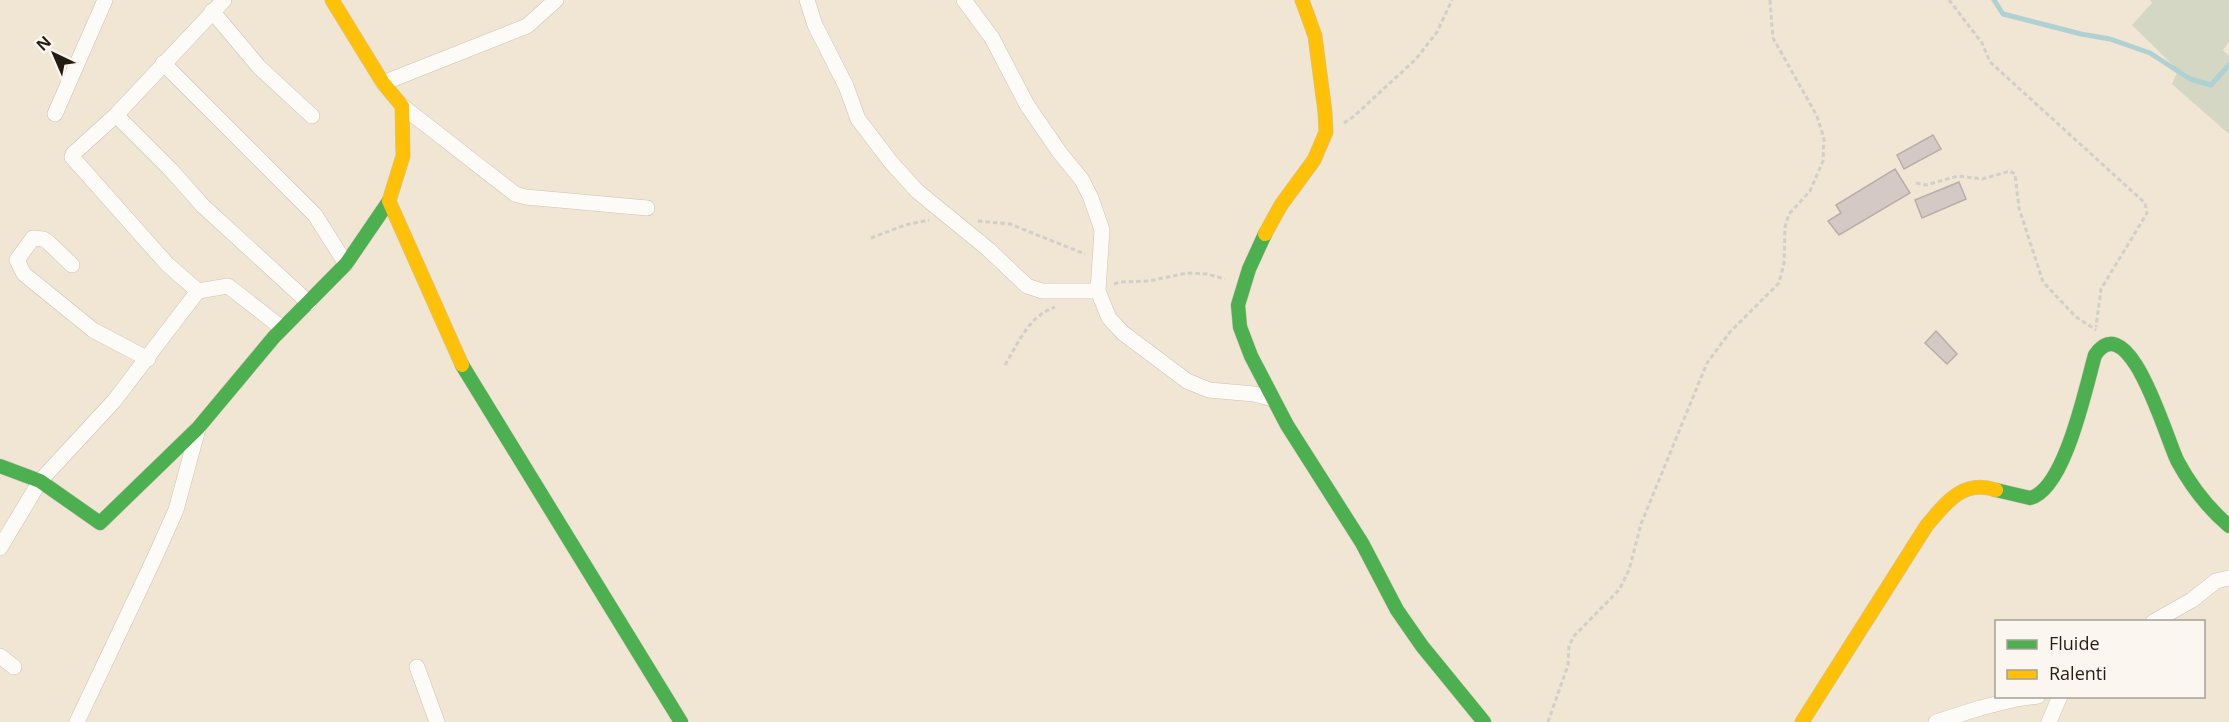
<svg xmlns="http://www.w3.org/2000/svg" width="2229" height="722" viewBox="0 0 2229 722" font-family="'Open Sans',sans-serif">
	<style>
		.green { fill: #d3d7c3 }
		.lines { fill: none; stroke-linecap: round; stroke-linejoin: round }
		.stream { stroke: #b0d1d3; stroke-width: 5 }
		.building { fill: #d5c9c6; stroke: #b9aeaa; stroke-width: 1.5 }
		.street-casing { stroke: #ccc3b4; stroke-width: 16 }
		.fast-casing { stroke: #ccc3b4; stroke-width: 15 }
		.slow-casing { stroke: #ccc3b4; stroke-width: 15 }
		.path { stroke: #d2ceca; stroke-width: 3; stroke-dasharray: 4.5 3; stroke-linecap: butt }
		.street { stroke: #fdfbf8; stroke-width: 15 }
		.fast { stroke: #4caf50; stroke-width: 14 }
		.slow { stroke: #ffc107; stroke-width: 14 }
	</style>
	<rect width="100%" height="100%" fill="#f1e5d3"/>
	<polygon class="green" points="2150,0 2229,0 2229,42 2223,50 2229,56 2229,134 2172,84 2178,70 2132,25 2152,3"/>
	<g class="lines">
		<polyline class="stream" points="1994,0 2003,14 2081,34 2110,39 2150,53 2190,79 2211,85 2229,65"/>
	</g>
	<g class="building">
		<polygon points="1933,135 1941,149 1904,169 1897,155"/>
		<polygon points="1895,169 1910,193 1839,235 1828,221 1841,213 1836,205"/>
		<polygon points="1959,182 1966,199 1922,218 1915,200"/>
		<polygon points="1936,331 1957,354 1947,364 1925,343"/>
	</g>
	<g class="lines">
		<defs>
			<g id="street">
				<polyline points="224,0 116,115 73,154 72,157 167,264 198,291 228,286 282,328"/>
				<polyline points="807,0 815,25 846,86 858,119 890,161 917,191 988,249 1027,286 1042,291 1098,291"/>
				<polyline points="964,0 992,38 1027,105 1060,153 1082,180 1091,198 1102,230 1098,291 1109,318 1123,333 1187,381 1209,390 1254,394 1273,399"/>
				<polyline points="212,11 259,67 312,116"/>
				<polyline points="163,63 315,215 346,264"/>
				<polyline points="383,83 527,26 556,0"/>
				<polyline points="402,106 515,194 526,197 647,208"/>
				<polyline points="55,114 105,0"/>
				<polyline points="116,115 171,170 203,206 309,303"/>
				<polyline points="72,265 48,242 43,239 33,238 17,260 24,274 93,330 148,359"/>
				<polyline points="0,548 40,481 114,401 198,291"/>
				<polyline points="2153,622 2192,600 2216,581 2229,578"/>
				<polyline points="0,656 14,667"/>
				<polyline points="417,667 437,722"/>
				<polyline points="77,722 155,557 176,510 198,429"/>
				<polyline points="1936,722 1980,708 2016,699 2038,696"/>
				<polyline points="2049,722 2060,696"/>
			</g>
			<g id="fast">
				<polyline points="1265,234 1249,269 1238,305 1240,327 1251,356 1287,425 1362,543 1397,610 1422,646 1484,722"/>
				<polyline points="462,365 681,722"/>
				<polyline points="0,466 40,481 100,523 198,428 274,337 346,264 389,201"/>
				<path d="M1996 490 2030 498C2065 490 2086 386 2095 355 2130 304 2168 445 2178 462 2191 486 2208 508 2229 526"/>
			</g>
			<g id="slow">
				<polyline points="332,0 383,83 402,106 403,156 389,201 462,365"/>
				<polyline points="1265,234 1281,205 1314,160 1326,132 1325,112 1315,36 1302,0"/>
				<path d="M1802 722 1927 525C1947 502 1963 479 1996 490"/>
			</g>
		</defs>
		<use href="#street" class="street-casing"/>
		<use href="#fast" class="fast-casing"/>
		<use href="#slow" class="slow-casing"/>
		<g class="path">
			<polyline points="1949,0 1982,43 1990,62 2145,203 2147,213 2101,289 2096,327"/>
			<polyline points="1344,123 1353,117 1416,59 1437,32 1452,0"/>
			<polyline points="1916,183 1926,185 1958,176 1982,179 2010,171 2015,174 2019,208 2043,282 2076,317 2096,330"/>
			<polyline points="978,221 1010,224 1085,254"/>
			<polyline points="871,238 905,225 929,220"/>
			<polyline points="1114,284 1120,282 1149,281 1187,273 1207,274 1225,279"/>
			<path d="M1005 365C1019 342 1028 317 1055 307"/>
			<polyline points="1548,722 1568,665 1569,646 1574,636 1619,590 1629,570 1641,524 1707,363 1730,332 1779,283 1784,263 1785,227 1789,214 1810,191 1823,161 1824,139 1817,116 1773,38 1770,0"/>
		</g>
		<use href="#street" class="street"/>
		<use href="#fast" class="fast"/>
		<use href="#slow" class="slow"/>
	</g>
	<rect x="1995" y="620" width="210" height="78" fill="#fbf7f0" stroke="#a5a097" stroke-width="1.5"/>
	<rect x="2007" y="640" width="30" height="9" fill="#4caf50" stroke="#a5a097" stroke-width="1.5"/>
	<text x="2049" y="650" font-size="18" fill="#251d11">Fluide</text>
	<rect x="2007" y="670" width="30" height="9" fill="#ffc107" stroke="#a5a097" stroke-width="1.5"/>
	<text x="2049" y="680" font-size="18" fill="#251d11">Ralenti</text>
	<g transform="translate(54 54) rotate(316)" stroke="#fbf7f0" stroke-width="4.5" paint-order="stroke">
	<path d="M0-4.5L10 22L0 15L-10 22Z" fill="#251d11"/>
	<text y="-9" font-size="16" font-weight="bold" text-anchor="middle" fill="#251d11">N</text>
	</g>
</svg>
